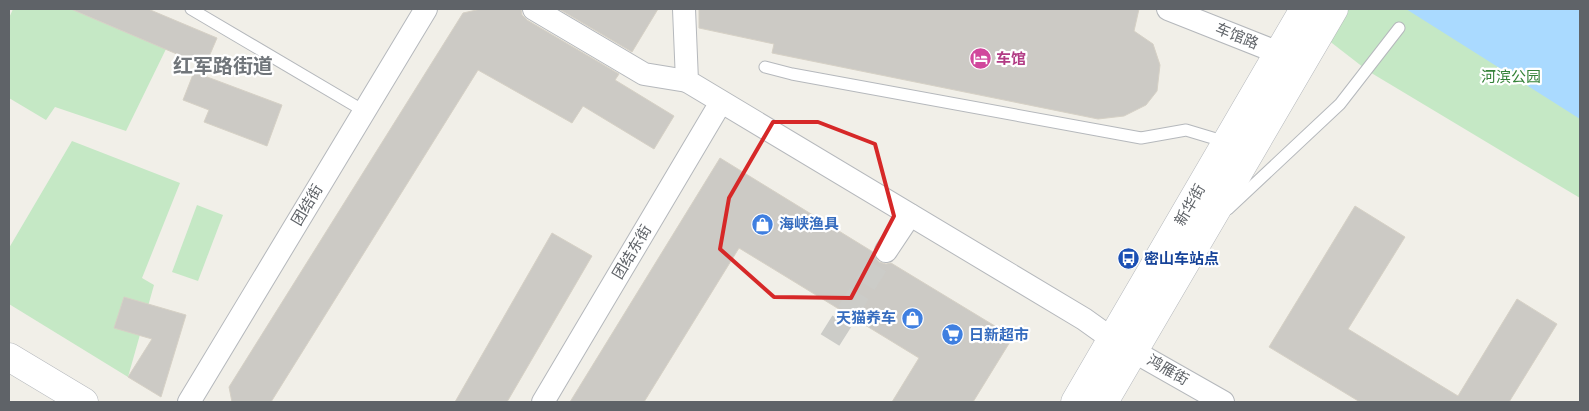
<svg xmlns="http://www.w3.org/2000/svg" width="1589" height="411" viewBox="0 0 1589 411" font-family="'Work Sans','Noto Sans SC',sans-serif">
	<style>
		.green { fill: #c5e8c5 }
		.water { fill: #aadaff }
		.building { fill: #cccac5; stroke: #d6d1c6 }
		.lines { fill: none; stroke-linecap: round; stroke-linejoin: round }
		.minor-tunnel { stroke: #ccccc8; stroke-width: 22; stroke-dasharray: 22 11; stroke-linecap: butt }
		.service-casing { stroke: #b5b8bc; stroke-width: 13 }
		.minor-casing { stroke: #b5b8bc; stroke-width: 24 }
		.tertiary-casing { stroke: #b5b8bc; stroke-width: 29 }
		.service { stroke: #fff; stroke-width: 11 }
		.minor { stroke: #fff; stroke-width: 22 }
		.tertiary { stroke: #fff; stroke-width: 28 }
		.marked { fill: none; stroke: #d62828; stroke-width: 4; stroke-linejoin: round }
		.labels { text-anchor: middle; stroke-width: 4.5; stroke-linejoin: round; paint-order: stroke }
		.street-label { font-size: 15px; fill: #5f6368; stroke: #fff }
		.hotel-label { font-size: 15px; font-weight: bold; fill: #b23c85; stroke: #fff; text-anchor: start }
		.park-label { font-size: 15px; fill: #348238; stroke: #fff }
		.shop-label { font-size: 15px; font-weight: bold; fill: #366cbe; stroke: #fff; text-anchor: start }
		.transit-label { font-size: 15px; font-weight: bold; fill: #164399; stroke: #fff; text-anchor: start }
		.district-label { font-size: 20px; font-weight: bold; fill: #70757a; stroke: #fff }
	</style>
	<rect width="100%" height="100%" fill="#f1efe8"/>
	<g class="green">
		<polygon points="13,9 71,9 166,49 126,131 55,107 46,120 9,98 9,18"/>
		<polygon points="1288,9 1580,9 1580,198 1368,71"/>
		<polygon points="72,141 180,183 142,278 154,285 128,377 9,304 9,248"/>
		<polygon points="197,205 223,215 198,281 172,272"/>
	</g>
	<polygon class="water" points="1406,9 1580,9 1580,119"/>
	<g class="building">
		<polygon points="71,9 148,9 217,38 205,66"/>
		<polygon points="481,9 521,9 522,15 527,20 619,74 615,80 674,116 654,149 583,106 572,123 478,70 271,402 232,402 229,387 463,13"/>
		<polygon points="559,9 658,9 632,52"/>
		<polygon points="699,9 1139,9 1134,31 1153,44 1160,65 1157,91 1146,105 1124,116 1098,119 772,53 774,44 699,28"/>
		<polygon points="194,72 282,105 267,146 204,122 209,110 183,100"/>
		<polygon points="720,158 873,252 875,257 879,262 886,264 891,263 1013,337 973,402 892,402 919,358 739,248 644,402 570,402"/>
		<polygon points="1355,206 1405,237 1348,329 1458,396 1517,299 1557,324 1509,402 1360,402 1269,347"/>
		<polygon points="552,233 592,256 507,402 455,402"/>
		<polygon points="124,297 186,315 161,397 128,377 152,339 114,328"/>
	</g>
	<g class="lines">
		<polyline class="minor-tunnel" points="830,340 886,251"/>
		<defs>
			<g id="service">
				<polyline points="191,9 364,111"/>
				<polyline points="765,67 792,74 1141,138 1186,130 1226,142"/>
				<polyline points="1228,209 1340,104 1399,28"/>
			</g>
			<g id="minor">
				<polyline points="534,9 644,74 687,81"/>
				<polyline points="684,9 687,81 1084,319 1112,339 1223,402"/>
				<polyline points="1168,9 1279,53"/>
				<polyline points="886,251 910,215"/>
				<polyline points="189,402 426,9"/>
				<polyline points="543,402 721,102"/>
			</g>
			<g id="tertiary">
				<polyline points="9,357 84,402"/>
				<polyline points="1075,402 1304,9"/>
				<polyline points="1104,402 1334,9"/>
			</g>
		</defs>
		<use href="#service" class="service-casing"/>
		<use href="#minor" class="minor-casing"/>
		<use href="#tertiary" class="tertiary-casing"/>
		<use href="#service" class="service"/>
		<use href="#minor" class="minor"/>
		<use href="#tertiary" class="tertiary"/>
	</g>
	<path class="marked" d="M773 122H818L875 144 894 216 851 298 774 297 720 249 729 198Z"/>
	<defs>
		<symbol id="hotel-disc" viewBox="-11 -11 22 22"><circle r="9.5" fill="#d1479c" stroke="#fff"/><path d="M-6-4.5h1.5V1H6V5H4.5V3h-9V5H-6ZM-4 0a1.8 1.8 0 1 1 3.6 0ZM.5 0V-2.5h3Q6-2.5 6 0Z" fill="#fff"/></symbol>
		<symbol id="shop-disc" viewBox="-11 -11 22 22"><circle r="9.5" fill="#3f7fe0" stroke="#fff"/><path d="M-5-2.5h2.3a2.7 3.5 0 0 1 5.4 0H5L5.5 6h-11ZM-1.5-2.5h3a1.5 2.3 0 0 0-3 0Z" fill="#fff"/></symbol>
		<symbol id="bus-disc" viewBox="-11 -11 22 22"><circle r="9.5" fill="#1a4fb4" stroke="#fff"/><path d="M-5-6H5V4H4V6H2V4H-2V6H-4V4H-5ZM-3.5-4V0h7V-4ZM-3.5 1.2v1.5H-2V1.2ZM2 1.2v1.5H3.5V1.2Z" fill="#fff"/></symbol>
		<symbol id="supermarket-disc" viewBox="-11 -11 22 22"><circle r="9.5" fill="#3f7fe0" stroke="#fff"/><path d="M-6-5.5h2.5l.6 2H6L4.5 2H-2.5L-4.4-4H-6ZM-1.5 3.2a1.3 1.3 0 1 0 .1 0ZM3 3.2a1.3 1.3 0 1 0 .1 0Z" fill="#fff"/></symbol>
	</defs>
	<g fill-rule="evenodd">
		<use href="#hotel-disc" x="968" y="46" width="25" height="25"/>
		<use href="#shop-disc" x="750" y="212" width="25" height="25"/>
		<use href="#bus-disc" x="1116" y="246" width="25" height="25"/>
		<use href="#shop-disc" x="900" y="306" width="25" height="25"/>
		<use href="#supermarket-disc" x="940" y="322" width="25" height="25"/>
	</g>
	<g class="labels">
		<g class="street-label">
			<text transform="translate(1237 36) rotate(22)" y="5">车馆路</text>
			<text transform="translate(307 205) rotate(-59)" y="5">团结街</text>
			<text transform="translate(1190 205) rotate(-60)" y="5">新华街</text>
			<text transform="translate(632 252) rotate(-59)" y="5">团结东街</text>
			<text transform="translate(1168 370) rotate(30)" y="5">鸿雁街</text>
		</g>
		<g class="hotel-label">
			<text x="996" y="64">车馆</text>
		</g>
		<g class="park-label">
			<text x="1511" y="82">河滨公园</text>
		</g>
		<g class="shop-label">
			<text x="779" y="229">海峡渔具</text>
			<text x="896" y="323" text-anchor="end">天猫养车</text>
			<text x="969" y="340">日新超市</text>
		</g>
		<g class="transit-label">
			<text x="1144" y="264">密山车站点</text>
		</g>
		<g class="district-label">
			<text x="223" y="73">红军路街道</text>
		</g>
	</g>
	<rect width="1589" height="411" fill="none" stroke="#5f6368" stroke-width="20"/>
</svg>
